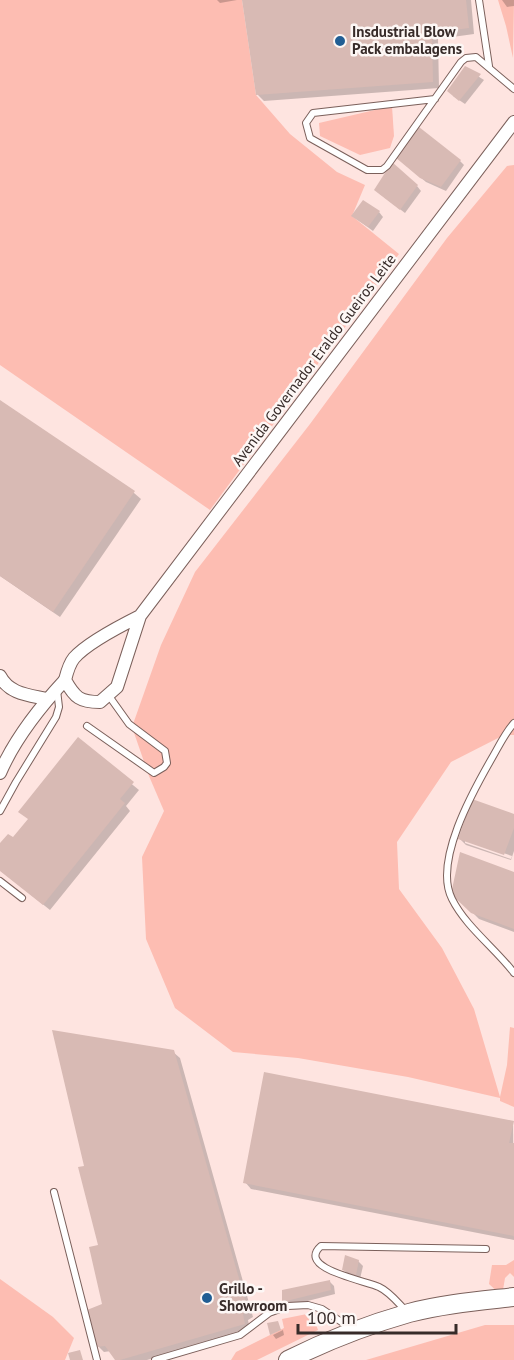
<svg xmlns="http://www.w3.org/2000/svg" width="514" height="1360" viewBox="0 0 514 1360" font-family="'PT Sans',sans-serif">
	<style>
		.green { fill: #fdbdb2 }
		.shadow { fill: #0003; fill-rule: evenodd }
		.building { fill: #d8bab4 }
		.lines { fill: none; stroke-linecap: round; stroke-linejoin: round }
		.service-casing { stroke: #7b605b; stroke-width: 8 }
		.minor-casing { stroke: #7b605b; stroke-width: 14 }
		.secondary-casing { stroke: #7b605b; stroke-width: 20 }
		.service { stroke: #fff; stroke-width: 6 }
		.minor { stroke: #fff; stroke-width: 12 }
		.secondary { stroke: #fff; stroke-width: 18 }
		.poi-dot { fill: #215e94; stroke: #fdf7f5; stroke-width: 2 }
		.labels { text-anchor: middle; stroke-width: 5; stroke-linejoin: round; paint-order: stroke }
		.poi-label { font-size: 15px; font-weight: bold; fill: #372b29; stroke: #fdf7f5; text-anchor: start }
		.street-label { font-size: 15px; fill: #372b29; stroke: #fdf7f5 }
	</style>
	<rect width="100%" height="100%" fill="#fee4e0"/>
	<g class="green">
		<polygon points="0,0 242,0 256,95 290,134 337,172 365,185 352,216 399,254 210,510 0,365"/>
		<polygon points="498,0 514,0 513,58 506,26"/>
		<polygon points="392,106 394,136 390,148 360,155 320,136 319,123"/>
		<polygon points="514,165 514,735 504,735 451,762 397,842 399,889 442,948 474,1009 500,1097 507,1065 510,1027 514,1028 514,1107 500,1101 500,1098 408,1077 298,1058 233,1052 175,1008 146,939 142,857 164,811 149,776 132,727 161,645 195,572 310,424 447,238 507,166"/>
		<polygon points="514,1260 514,1277 510,1273 505,1278 502,1296 489,1284 492,1265 506,1265"/>
		<polygon points="0,1279 53,1317 74,1338 65,1360 0,1360"/>
		<polygon points="312,1313 318,1330 257,1360 231,1360 236,1352 284,1328 282,1319"/>
		<polygon points="485,1325 514,1325 514,1360 366,1360"/>
	</g>
	<g class="shadow">
		<polygon points="217,0 237,0 220,3"/>
		<polygon points="243,0 471,0 474,34 438,39 439,88 264,101 258,95"/>
		<polygon points="502,0 514,0 514,6 507,7"/>
		<polygon points="465,68 484,80 465,104 453,96"/>
		<polygon points="401,161 460,161 464,165 446,191 426,182"/>
		<polygon points="417,186 421,191 405,213 380,194"/>
		<polygon points="379,212 383,217 373,231 358,220"/>
		<polygon points="0,401 134,493 141,499 60,617 0,576"/>
		<polygon points="78,740 139,790 126,806 130,811 50,910 0,870 0,846 13,840 29,820"/>
		<path d="M514 815V851L511 860 466 845 460 839ZM465 840 512 856 511 859 465 843Z"/>
		<polygon points="514,874 514,932 479,919 453,893"/>
		<polygon points="173,1052 180,1058 253,1317 248,1320 250,1330 147,1360 117,1360 111,1351 104,1352 98,1346 104,1304 100,1246 86,1167"/>
		<polygon points="513,1122 514,1240 251,1189 245,1182"/>
		<polygon points="358,1261 363,1266 360,1279 348,1274 343,1269"/>
		<polygon points="330,1282 334,1286 335,1294 288,1306 284,1301"/>
		<polygon points="283,1330 284,1335 276,1339 273,1335"/>
	</g>
	<g class="building">
		<polygon points="242,0 466,0 469,28 432,33 433,82 256,95"/>
		<polygon points="465,66 481,74 459,101 447,91"/>
		<polygon points="419,127 461,160 441,187 420,178 395,157"/>
		<polygon points="392,162 418,185 400,210 374,190"/>
		<polygon points="363,200 380,211 368,227 351,216"/>
		<polygon points="0,400 135,491 53,612 0,576"/>
		<polygon points="78,737 134,782 120,799 125,803 43,905 0,871 0,843 8,834 13,837 28,819 18,812"/>
		<polygon points="472,799 514,814 514,828 504,855 458,839"/>
		<polygon points="460,852 514,872 514,929 471,913 451,894"/>
		<polygon points="52,1030 174,1050 248,1310 243,1314 245,1324 120,1360 115,1360 105,1346 96,1347 87,1310 102,1304 89,1247 98,1245 78,1167 84,1166"/>
		<polygon points="264,1072 514,1121 509,1143 514,1143 514,1236 243,1183"/>
		<polygon points="345,1255 359,1260 356,1275 342,1270"/>
		<polygon points="330,1280 331,1290 282,1302 282,1290"/>
		<polygon points="278,1321 281,1330 270,1335 267,1323"/>
		<polygon points="80,1350 83,1360 70,1360 68,1353"/>
	</g>
	<g class="lines">
		<defs>
			<g id="service">
				<polyline points="479,0 489,66"/>
				<polyline points="435,99 313,113 306,123 310,138 367,170 382,170 387,166 461,62 466,58 476,57 514,89"/>
				<path d="M514 723C505 733 499 746 492 758 473 791 433 862 452 899 466 927 495 948 514 973"/>
				<polyline points="87,726 154,773 164,767 167,763 165,751 129,724 109,696"/>
				<polyline points="0,811 16,782 56,717 59,707 57,690"/>
				<polyline points="0,881 22,898"/>
				<polyline points="54,1192 97,1360"/>
				<path d="M407 1312C398 1303 390 1292 379 1287 368 1281 295 1269 321 1246L486 1249"/>
				<polyline points="155,1360 240,1335 269,1313 288,1306 308,1305 322,1309 352,1329"/>
			</g>
			<g id="minor">
				<path d="M140 616C122 625 87 643 74 658 69 664 67 672 65 680 75 698 80 702 100 702L117 687 140 616 514 122"/>
				<path d="M0 676C9 694 29 695 47 699"/>
				<path d="M0 773C15 738 39 708 65 680"/>
			</g>
			<path id="secondary" d="M288 1360C326 1341 367 1325 409 1313 443 1304 479 1301 514 1297"/>
		</defs>
		<use href="#service" class="service-casing"/>
		<use href="#minor" class="minor-casing"/>
		<use href="#secondary" class="secondary-casing"/>
		<use href="#service" class="service"/>
		<use href="#minor" class="minor"/>
		<use href="#secondary" class="secondary"/>
	</g>
	<g class="poi-dot">
		<circle cx="340" cy="41" r="6"/>
		<circle cx="207" cy="1298" r="6"/>
	</g>
	<g class="labels">
		<g class="poi-label">
			<text x="352" y="37">Insdustrial Blow<tspan x="352" dy="17">Pack embalagens</tspan></text>
			<text x="219" y="1294">Grillo -<tspan x="219" dy="17">Showroom</tspan></text>
		</g>
		<g class="street-label">
			<text transform="translate(314 360) rotate(-53)" y="5">Avenida Governador Eraldo Gueiros Leite</text>
		</g>
	</g>
	<path d="M298 1324v9h158v-9" fill="none" stroke="#372b29" stroke-width="3"/>
	<text x="307" y="1324" font-size="18" fill="#372b29" stroke="#fdf7f5" stroke-width="4.5" paint-order="stroke">100 m</text>
</svg>
